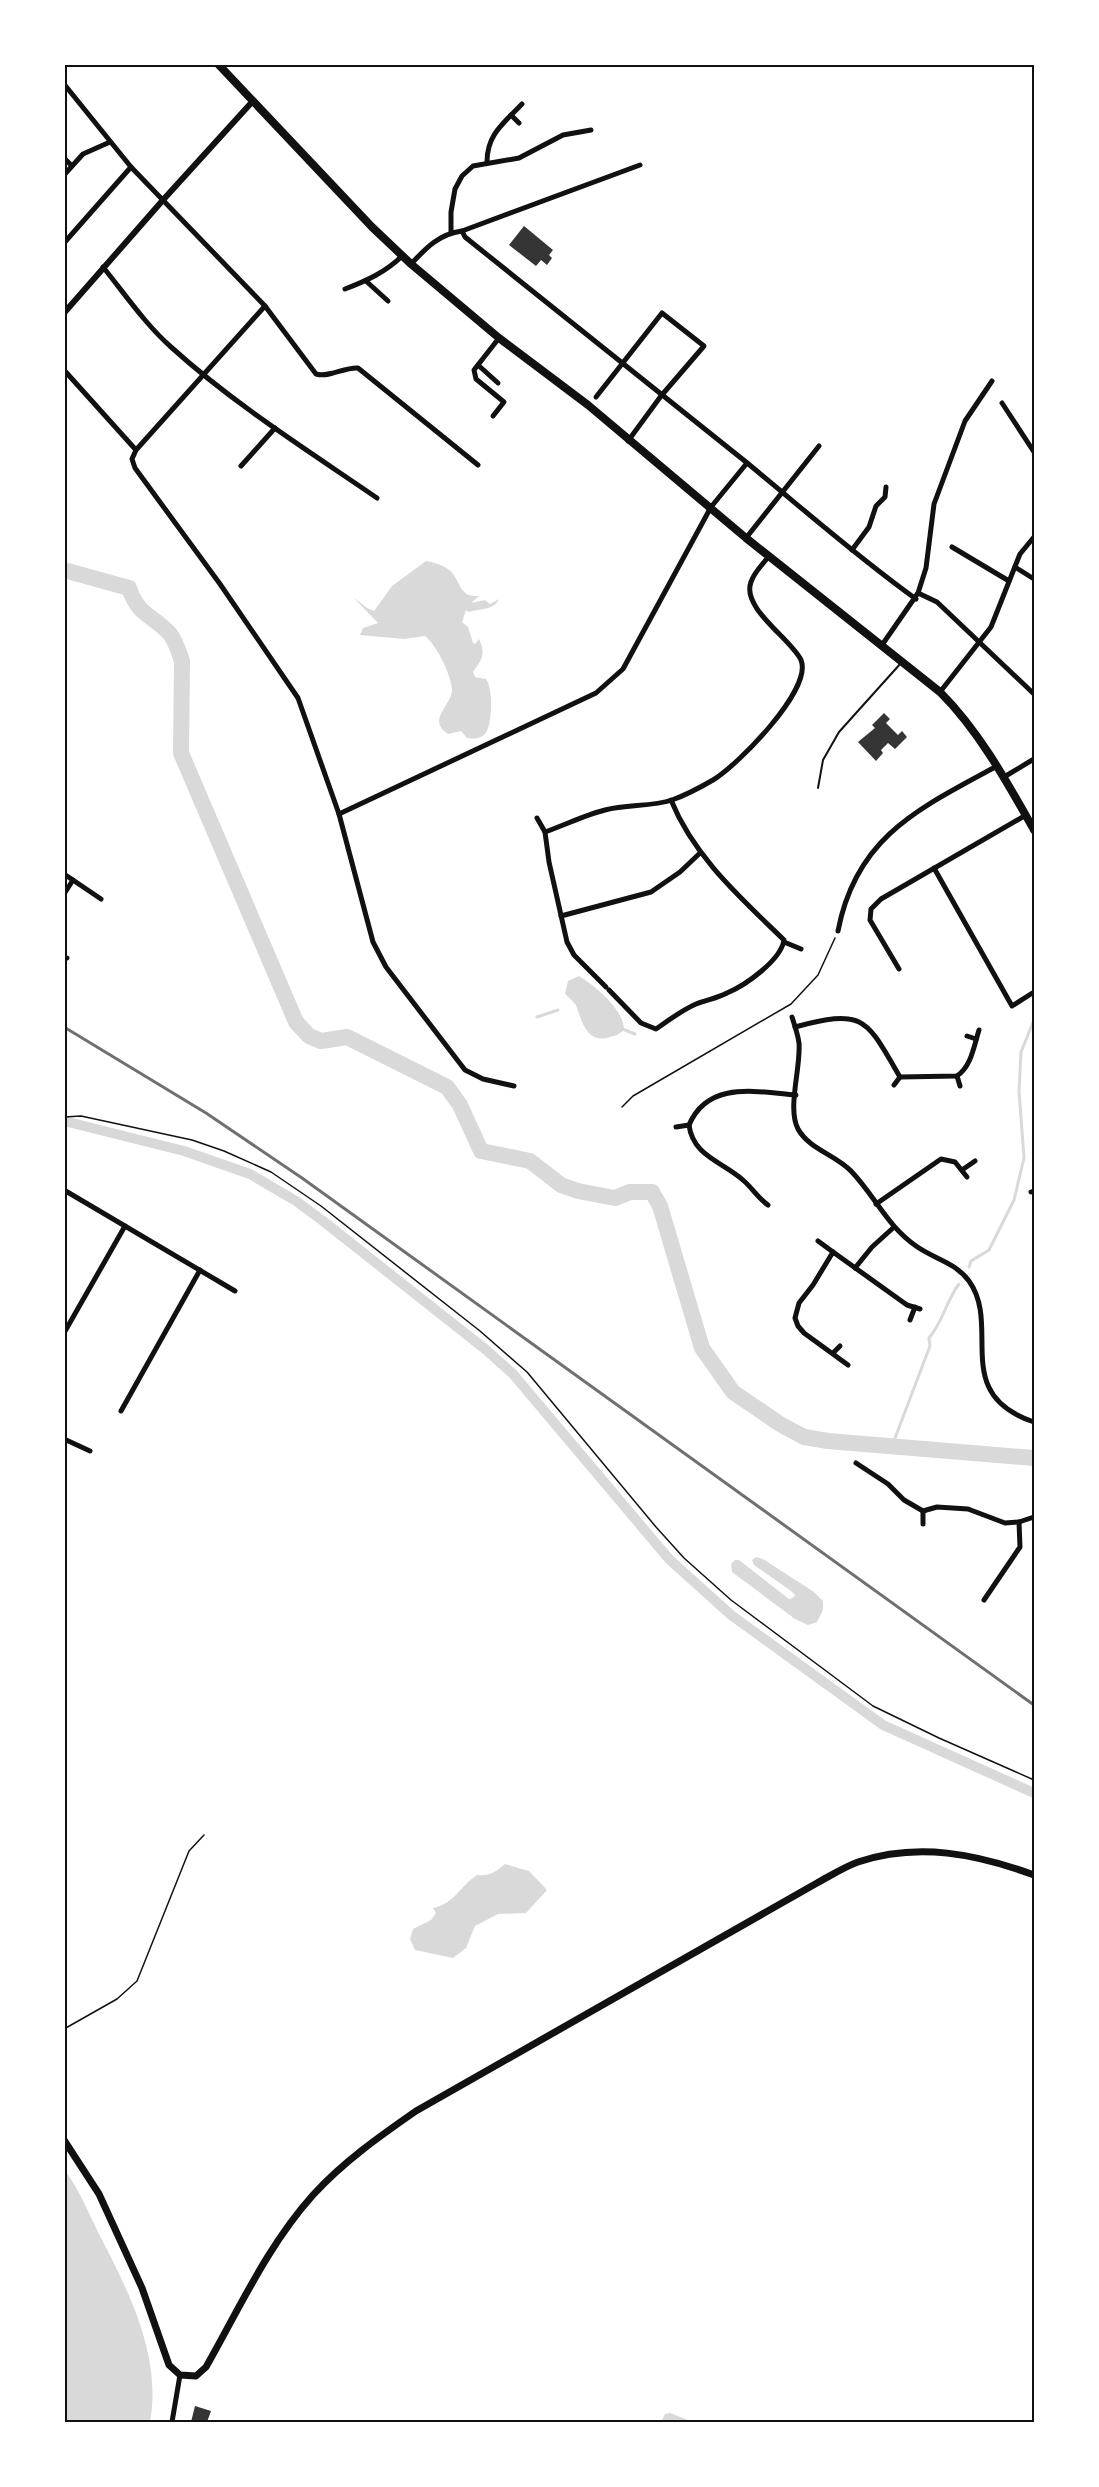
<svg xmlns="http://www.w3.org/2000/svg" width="1099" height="2487" viewBox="0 0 1099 2487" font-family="'Public Sans',sans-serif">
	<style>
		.water { fill: #d9d9d9 }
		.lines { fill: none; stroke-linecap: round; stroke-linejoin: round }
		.stream { stroke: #d9d9d9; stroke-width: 3 }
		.canal { stroke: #d9d9d9; stroke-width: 10 }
		.river { stroke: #d9d9d9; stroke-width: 16 }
		.building { fill: #353535 }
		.path { stroke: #111; stroke-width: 1.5 }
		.service { stroke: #111; stroke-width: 2 }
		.minor { stroke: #111; stroke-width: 5 }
		.tertiary { stroke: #111; stroke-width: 6 }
		.secondary { stroke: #111; stroke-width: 7 }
		.trunk { stroke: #111; stroke-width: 8 }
		.rail { stroke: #707070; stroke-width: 3 }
		.neatline { fill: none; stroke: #111; stroke-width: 2 }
	</style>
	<rect width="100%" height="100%" fill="#fff"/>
	<g class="water">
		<path d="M426 561C437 563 450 567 455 577 462 589 463 597 479 596L471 603 485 600 490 604 499 599C495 610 478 609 469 612L466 610 462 622 468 627 473 643 475 644 479 639C486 654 482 660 473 672L475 677 486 679C493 687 493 725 485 734 480 739 474 739 467 738L461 731 448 734C426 720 452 705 452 690 451 674 437 646 425 636L404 639 360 635 363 628 378 623 353 597 367 608 374 611 392 586Z"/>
		<path d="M579 976C595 986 624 1009 624 1030 619 1035 613 1036 607 1038 587 1042 582 1022 577 1008 576 1003 569 998 565 994L568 981Z"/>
		<polygon points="756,1557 763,1559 814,1592 823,1601 823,1610 817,1622 808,1625 795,1619 732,1572 731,1564 735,1560 739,1560 789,1599 793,1598 795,1595 791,1591 754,1565 752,1560"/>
		<path d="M505 1864 529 1871 547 1890 526 1913 498 1914 475 1926 466 1948 453 1958 415 1950 410 1939 413 1929 431 1920 436 1913 433 1908C455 1903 459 1887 477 1875 490 1876 496 1872 505 1864Z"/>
		<path d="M64 2169C79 2189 88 2212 99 2234 129 2292 162 2356 150 2422H65Z"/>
		<polygon points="670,2413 693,2422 661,2422 665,2414"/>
	</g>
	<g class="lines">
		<g class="stream">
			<polyline points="537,1017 558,1010"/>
			<polyline points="620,1028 635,1034"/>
			<polyline points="969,1267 971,1261 989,1250 1014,1200 1024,1158 1019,1091 1021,1052 1034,1020"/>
			<path d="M892 1446 930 1346 929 1338C943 1322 946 1301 959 1284"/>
		</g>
		<polyline class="canal" points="64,1121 184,1151 250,1174 296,1201 323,1221 485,1349 513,1374 669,1559 731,1615 883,1725 1034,1793"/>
		<path class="river" d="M64 570 129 588C139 617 153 615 170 634 176 642 179 652 182 661L181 753 296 1022 309 1036 321 1041 347 1037 447 1087 460 1105 481 1151 530 1161 561 1185 578 1191 615 1198 630 1192H652L660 1206 702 1348 733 1392 780 1424 804 1437 828 1441 1034 1458"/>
	</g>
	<g class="building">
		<polygon points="524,226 553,250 549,255 552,258 547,265 541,260 536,266 509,245"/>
		<polygon points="884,713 890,719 886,723 898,735 902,731 907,737 895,749 888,743 881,750 883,753 876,761 858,742 875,728 872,725"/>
		<polygon points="195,2406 211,2411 207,2422 191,2422"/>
	</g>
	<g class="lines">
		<g class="path">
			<polyline points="622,1107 633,1096 791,1004 818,975 835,938"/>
			<polyline points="64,1117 81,1116 192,1140 224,1151 271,1172 321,1206 480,1331 527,1372 656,1527 684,1558 731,1600 873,1706 939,1738 1034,1780"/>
			<polyline points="64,2029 117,1999 137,1981 189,1851 204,1835"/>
		</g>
		<polyline class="service" points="818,788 823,760 839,732 901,663"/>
		<g class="minor">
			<path d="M64 84 131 167 265 306 316 374C329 378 344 367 358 368L478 465"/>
			<polyline points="511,115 519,123"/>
			<polyline points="64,158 72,166"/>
			<path d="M487 162C487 134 504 123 522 104"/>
			<polyline points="64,175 83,154 110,142"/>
			<path d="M462 231 465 237C558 312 652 387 746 462 802 508 856 556 916 599"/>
			<polyline points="451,232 451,212 455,189 462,176 473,166 519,158 563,135 591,130"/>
			<polyline points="64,243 131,167"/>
			<path d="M411 264C426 248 439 234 462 231L640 165"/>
			<path d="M103 267C124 293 146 325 171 347 234 404 307 450 377 498"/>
			<polyline points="366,281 388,301"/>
			<path d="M345 289C366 281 386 272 402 256"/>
			<polyline points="265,306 136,450 132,459 135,468 220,584 298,698 339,814 373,942 386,967 465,1070 483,1079 514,1086"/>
			<polyline points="478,365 498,383"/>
			<polyline points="64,370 136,450"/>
			<polyline points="596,397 662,313 704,346 661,396 628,441"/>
			<polyline points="1002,403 1034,452"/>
			<polyline points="493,416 504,402 476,379 474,370 499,338"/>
			<polyline points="241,466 275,428"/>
			<polyline points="746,538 819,446"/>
			<polyline points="952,547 1009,581"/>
			<polyline points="852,550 869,527 876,506 885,497 886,487"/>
			<polyline points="1015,567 1034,579"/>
			<polyline points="918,593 937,602 1034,694"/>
			<polyline points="882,645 918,593 926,568 934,504 965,421 992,381"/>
			<polyline points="940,692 991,627 1020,554 1034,537"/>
			<polyline points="1004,777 1034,759"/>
			<polyline points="339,814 596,693 623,669 711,507 747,463"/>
			<polyline points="537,818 545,832 549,862 567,942 574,955 606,987"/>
			<path d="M545 832C565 825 585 815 605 810 627 804 651 807 672 800 686 795 701 787 713 780 738 765 813 689 801 660 791 639 741 608 751 582 754 572 763 564 769 556"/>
			<polyline points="934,868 1012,1006 1034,992"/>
			<polyline points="64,874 101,899"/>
			<polyline points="64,894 73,880"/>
			<polyline points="561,916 651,892 680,872 700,853"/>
			<path d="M838 931C856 836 920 808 997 766"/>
			<polyline points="784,942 801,949"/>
			<polyline points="64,957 67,958"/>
			<polyline points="899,969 870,920 871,909 881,899 1026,815"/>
			<path d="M609 990 641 1023 656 1029C669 1020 682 1010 696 1004 706 1000 718 998 727 993 746 985 781 960 784 940 741 898 694 857 671 800"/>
			<path d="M792 1017C795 1026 798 1035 799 1043 801 1068 787 1108 798 1129 809 1149 836 1155 851 1171 875 1196 887 1226 916 1246 934 1259 955 1262 969 1281 1002 1327 950 1394 1034 1422"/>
			<path d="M795 1027C865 1008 866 1019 900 1077L957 1076C971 1067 974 1046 979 1030"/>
			<polyline points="967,1036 976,1039"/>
			<polyline points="957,1076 960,1086"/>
			<polyline points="894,1085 900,1077"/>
			<polyline points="676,1127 689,1125"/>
			<polyline points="962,1170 975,1161"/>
			<polyline points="64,1190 235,1291"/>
			<polyline points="1031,1192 1034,1191"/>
			<polyline points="876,1204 941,1159 955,1162 967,1177"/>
			<path d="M768 1205C758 1198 753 1189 744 1181 724 1162 693 1157 689 1125 708 1080 757 1092 796 1095"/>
			<polyline points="818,1241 833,1252"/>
			<polyline points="855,1268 872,1247 893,1228"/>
			<polyline points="910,1320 915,1307"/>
			<polyline points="64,1333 125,1226"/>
			<polyline points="833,1353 840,1346"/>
			<polyline points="848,1365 804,1333 798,1326 795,1318 799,1303 813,1285 833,1252 907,1305 920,1309"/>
			<polyline points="121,1411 200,1270"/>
			<polyline points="64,1439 90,1451"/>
			<polyline points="856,1463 888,1484 904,1500 923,1511 937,1507 968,1509 1005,1523 1019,1522 1034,1517"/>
			<polyline points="923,1524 923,1511"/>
			<polyline points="984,1600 1020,1547 1019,1522"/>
			<polyline points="172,2422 180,2375"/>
		</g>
		<polyline class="tertiary" points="64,313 163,200 252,102"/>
		<path class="secondary" d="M64 2140 99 2194 142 2288 169 2365 180 2375 196 2376 206 2367C239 2309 268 2245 313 2195 343 2162 380 2136 416 2111L817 1883C830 1876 844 1867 858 1862 918 1842 977 1854 1034 1875"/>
		<path class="trunk" d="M218 64 372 227 411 264 499 338 588 405 746 538 940 692C979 731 1007 782 1034 830"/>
		<polyline class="rail" points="64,1027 206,1113 302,1178 1034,1705"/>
	</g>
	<rect width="1099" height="2487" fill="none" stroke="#ffffff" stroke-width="132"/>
	<rect x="66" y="66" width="967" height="2355" class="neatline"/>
</svg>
